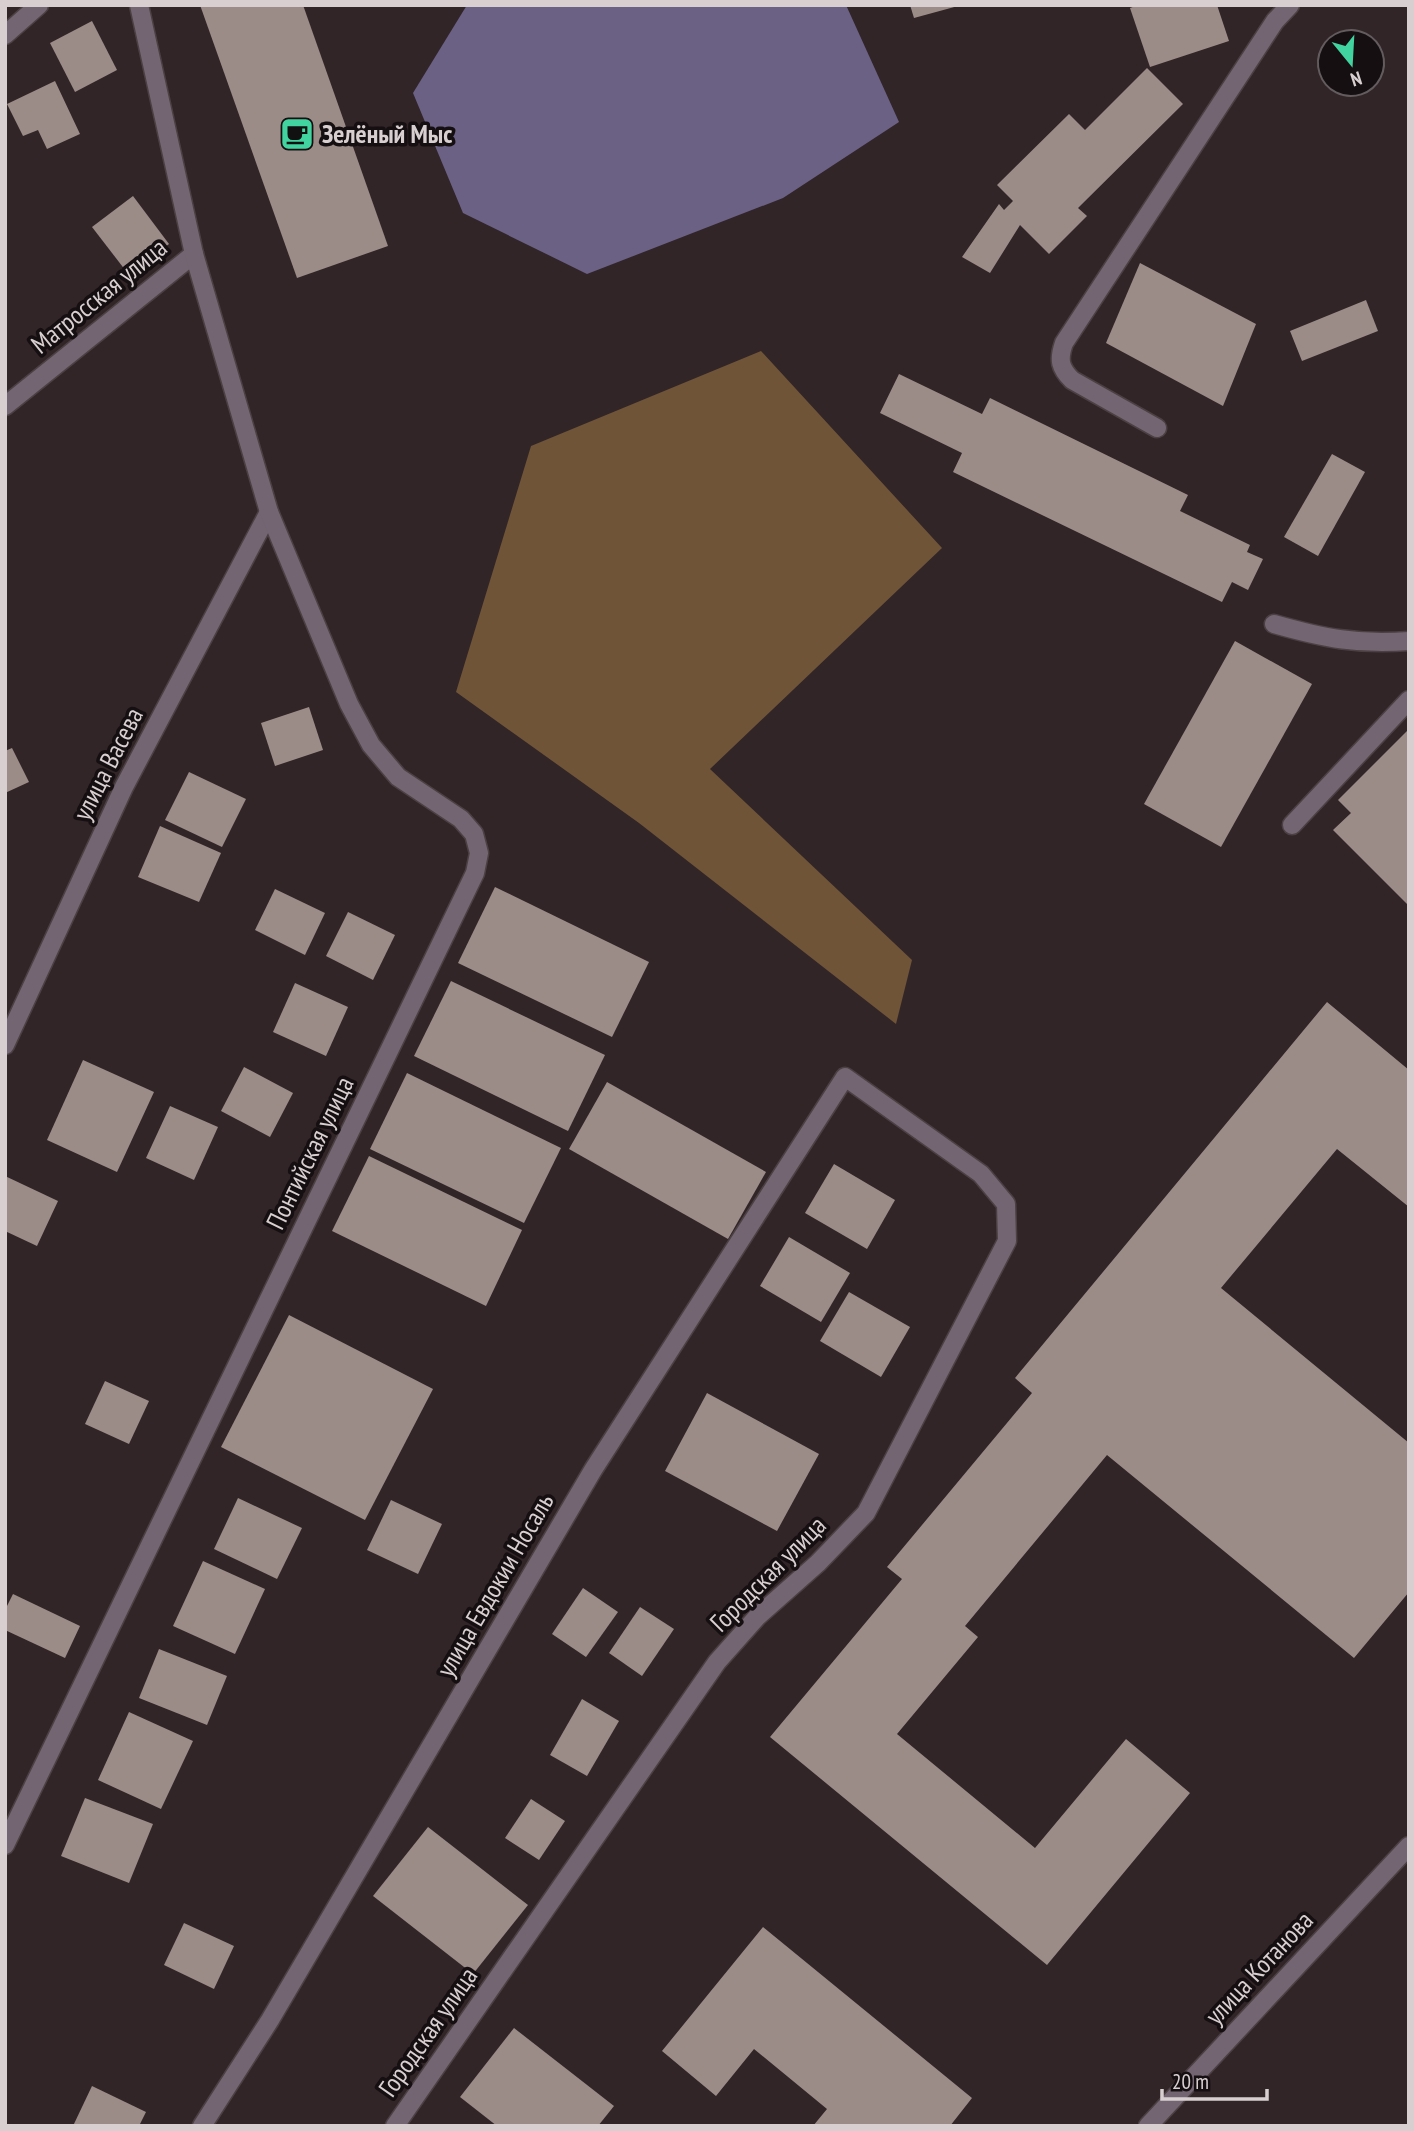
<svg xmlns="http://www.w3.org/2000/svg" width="1414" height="2131" viewBox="0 0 1414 2131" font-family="'PT Sans Narrow',sans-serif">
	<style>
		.forest { fill: #6f5437 }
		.water { fill: #6b6185 }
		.building { fill: #9c8c88 }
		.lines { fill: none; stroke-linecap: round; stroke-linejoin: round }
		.minor-casing { stroke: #4c4043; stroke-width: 21 }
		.minor { stroke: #736571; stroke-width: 18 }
		.labels { text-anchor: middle; stroke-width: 7; stroke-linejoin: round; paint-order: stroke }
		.poi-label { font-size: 26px; font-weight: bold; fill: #d8cfd1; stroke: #150f11; text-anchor: start }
		.street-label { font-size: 26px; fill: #d8cfd1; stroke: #150f11 }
	</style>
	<rect width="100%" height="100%" fill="#312528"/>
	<polygon class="forest" points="761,351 942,548 710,769 912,960 896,1024 639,823 456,692 531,446"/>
	<polygon class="water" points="467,5 846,5 899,122 783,198 587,274 463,213 413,93"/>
	<g class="building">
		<polygon points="200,5 303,5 388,246 297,278"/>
		<polygon points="910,5 958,5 958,6 914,18"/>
		<polygon points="1138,5 1217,5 1229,41 1150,67 1130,8"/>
		<polygon points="92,21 117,70 75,92 50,43"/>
		<polygon points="1147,68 1183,104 1078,208 1087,216 1049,254 1020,225 990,273 962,257 999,204 1004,210 1013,201 997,185 1069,114 1085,130"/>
		<polygon points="55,81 80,134 47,149 38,130 23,136 7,104"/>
		<polygon points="133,196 169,244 129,275 92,227"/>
		<polygon points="1140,263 1256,324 1223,406 1106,343"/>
		<polygon points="1366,300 1378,331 1302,361 1290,331"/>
		<polygon points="899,374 982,414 990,398 1188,495 1180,511 1250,545 1247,552 1263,559 1248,590 1232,582 1222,602 953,472 962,453 880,413"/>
		<polygon points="1332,454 1365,472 1318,556 1284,537"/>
		<polygon points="1235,641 1312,684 1221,847 1144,804"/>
		<polygon points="309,707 323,750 275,766 261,723"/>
		<polygon points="1409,729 1409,906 1333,830 1351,813 1338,800"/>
		<polygon points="12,748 29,782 5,793 5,751"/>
		<polygon points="189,772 246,799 222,847 165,820"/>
		<polygon points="160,826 221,853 199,902 138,877"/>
		<polygon points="495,887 649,962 612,1037 458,963"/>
		<polygon points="275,889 325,913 305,955 255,930"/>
		<polygon points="348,912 395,935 373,980 326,956"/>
		<polygon points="451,981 605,1055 568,1131 414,1056"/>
		<polygon points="295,983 348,1007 326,1056 273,1032"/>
		<polygon points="1327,1002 1409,1070 1409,1207 1337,1149 1221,1288 1409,1443 1409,1592 1354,1658 1107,1455 965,1626 978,1637 897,1734 1035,1848 1126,1739 1190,1793 1047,1965 770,1737 902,1579 887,1567 1032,1393 1015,1378"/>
		<polygon points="83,1060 154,1092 117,1172 47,1140"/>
		<polygon points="244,1067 293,1093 270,1137 221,1111"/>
		<polygon points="407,1073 561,1148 524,1223 370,1149"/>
		<polygon points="607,1082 766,1172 728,1239 569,1149"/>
		<polygon points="170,1106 218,1127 194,1180 146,1158"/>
		<polygon points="369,1156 522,1230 486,1306 332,1231"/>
		<polygon points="834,1164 895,1200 867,1249 805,1213"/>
		<polygon points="5,1176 58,1201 37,1246 5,1231"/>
		<polygon points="789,1237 850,1273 821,1322 760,1286"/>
		<polygon points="849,1292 910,1327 881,1377 820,1341"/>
		<polygon points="289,1315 433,1389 365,1520 221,1447"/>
		<polygon points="105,1381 149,1401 129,1444 85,1424"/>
		<polygon points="707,1393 819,1454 777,1531 665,1471"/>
		<polygon points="238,1498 302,1528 277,1579 214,1549"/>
		<polygon points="391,1500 442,1524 418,1574 367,1550"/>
		<polygon points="203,1561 265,1589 235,1654 173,1626"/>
		<polygon points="583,1588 618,1612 586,1657 552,1634"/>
		<polygon points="13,1594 80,1626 65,1658 5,1630 5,1610"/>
		<polygon points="640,1607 674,1629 642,1676 609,1653"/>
		<polygon points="159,1649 227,1676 207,1725 139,1698"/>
		<polygon points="582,1699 619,1721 587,1776 550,1755"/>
		<polygon points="129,1712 193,1741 161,1809 98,1780"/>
		<polygon points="85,1798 153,1824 129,1883 61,1856"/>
		<polygon points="531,1799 565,1821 539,1860 505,1838"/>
		<polygon points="428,1827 528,1905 473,1974 373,1896"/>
		<polygon points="184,1923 234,1946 214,1989 164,1965"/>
		<polygon points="763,1927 972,2098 950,2126 813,2126 827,2109 754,2049 716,2096 662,2051"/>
		<polygon points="514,2028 614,2106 598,2126 497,2126 460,2097"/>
		<polygon points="92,2086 146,2112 139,2126 73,2126"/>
	</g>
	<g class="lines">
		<defs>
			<g id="minor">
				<polyline points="5,35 39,5"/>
				<polyline points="5,406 194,254"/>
				<path d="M1157 428 1072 380C1060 368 1058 360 1064 343L1275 21 1290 5"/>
				<path d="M1274 624C1323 638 1358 645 1409 641"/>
				<polyline points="1292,825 1409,700"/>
				<polyline points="5,1045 124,787 269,512"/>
				<polyline points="5,1845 475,873 479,853 474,834 461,819 398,777 371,745 349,704 269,512 194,254 139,5"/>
				<polyline points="202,2126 270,2020 593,1470 845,1077 981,1174 1006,1204 1007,1241 866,1513 818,1563 757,1617 717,1662 395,2126"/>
				<polyline points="1148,2126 1409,1846"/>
			</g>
		</defs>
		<use href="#minor" class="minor-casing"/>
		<use href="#minor" class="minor"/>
	</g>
	<defs>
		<symbol id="cafe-square" viewBox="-11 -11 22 22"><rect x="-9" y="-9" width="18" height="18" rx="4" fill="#42d4a0" stroke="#150f11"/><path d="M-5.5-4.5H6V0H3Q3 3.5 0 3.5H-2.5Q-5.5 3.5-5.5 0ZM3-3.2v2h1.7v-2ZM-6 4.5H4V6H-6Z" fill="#111"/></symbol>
	</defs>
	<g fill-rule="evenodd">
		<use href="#cafe-square" x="278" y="115" width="38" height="38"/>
	</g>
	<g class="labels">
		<g class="poi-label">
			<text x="322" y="143">Зелёный Мыс</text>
		</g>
		<g class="street-label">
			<text transform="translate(99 296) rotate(-39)" y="9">Матросская улица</text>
			<text transform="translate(108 764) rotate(-63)" y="9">улица Васева</text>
			<text transform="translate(310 1153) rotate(-64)" y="9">Понтийская улица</text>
			<text transform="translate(768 1574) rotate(-45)" y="9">Городская улица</text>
			<text transform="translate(495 1585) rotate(-60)" y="9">улица Евдокии Носаль</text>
			<text transform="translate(1259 1968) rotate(-47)" y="9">улица Котанова</text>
			<text transform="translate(428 2032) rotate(-55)" y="9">Городская улица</text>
		</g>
	</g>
	<rect width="1414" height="2131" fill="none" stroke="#d8cfd1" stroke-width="14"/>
	<g transform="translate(1351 63) rotate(162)"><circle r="33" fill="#150f11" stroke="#635c5e" stroke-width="2"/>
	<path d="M0-5L12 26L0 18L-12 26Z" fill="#42d4a0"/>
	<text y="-10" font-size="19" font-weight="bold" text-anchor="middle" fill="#d8cfd1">N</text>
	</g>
	<path d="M1162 2089v10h105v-10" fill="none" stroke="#d8cfd1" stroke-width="3.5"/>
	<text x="1172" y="2089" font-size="21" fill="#d8cfd1" stroke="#150f11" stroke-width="5" paint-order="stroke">20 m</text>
</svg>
